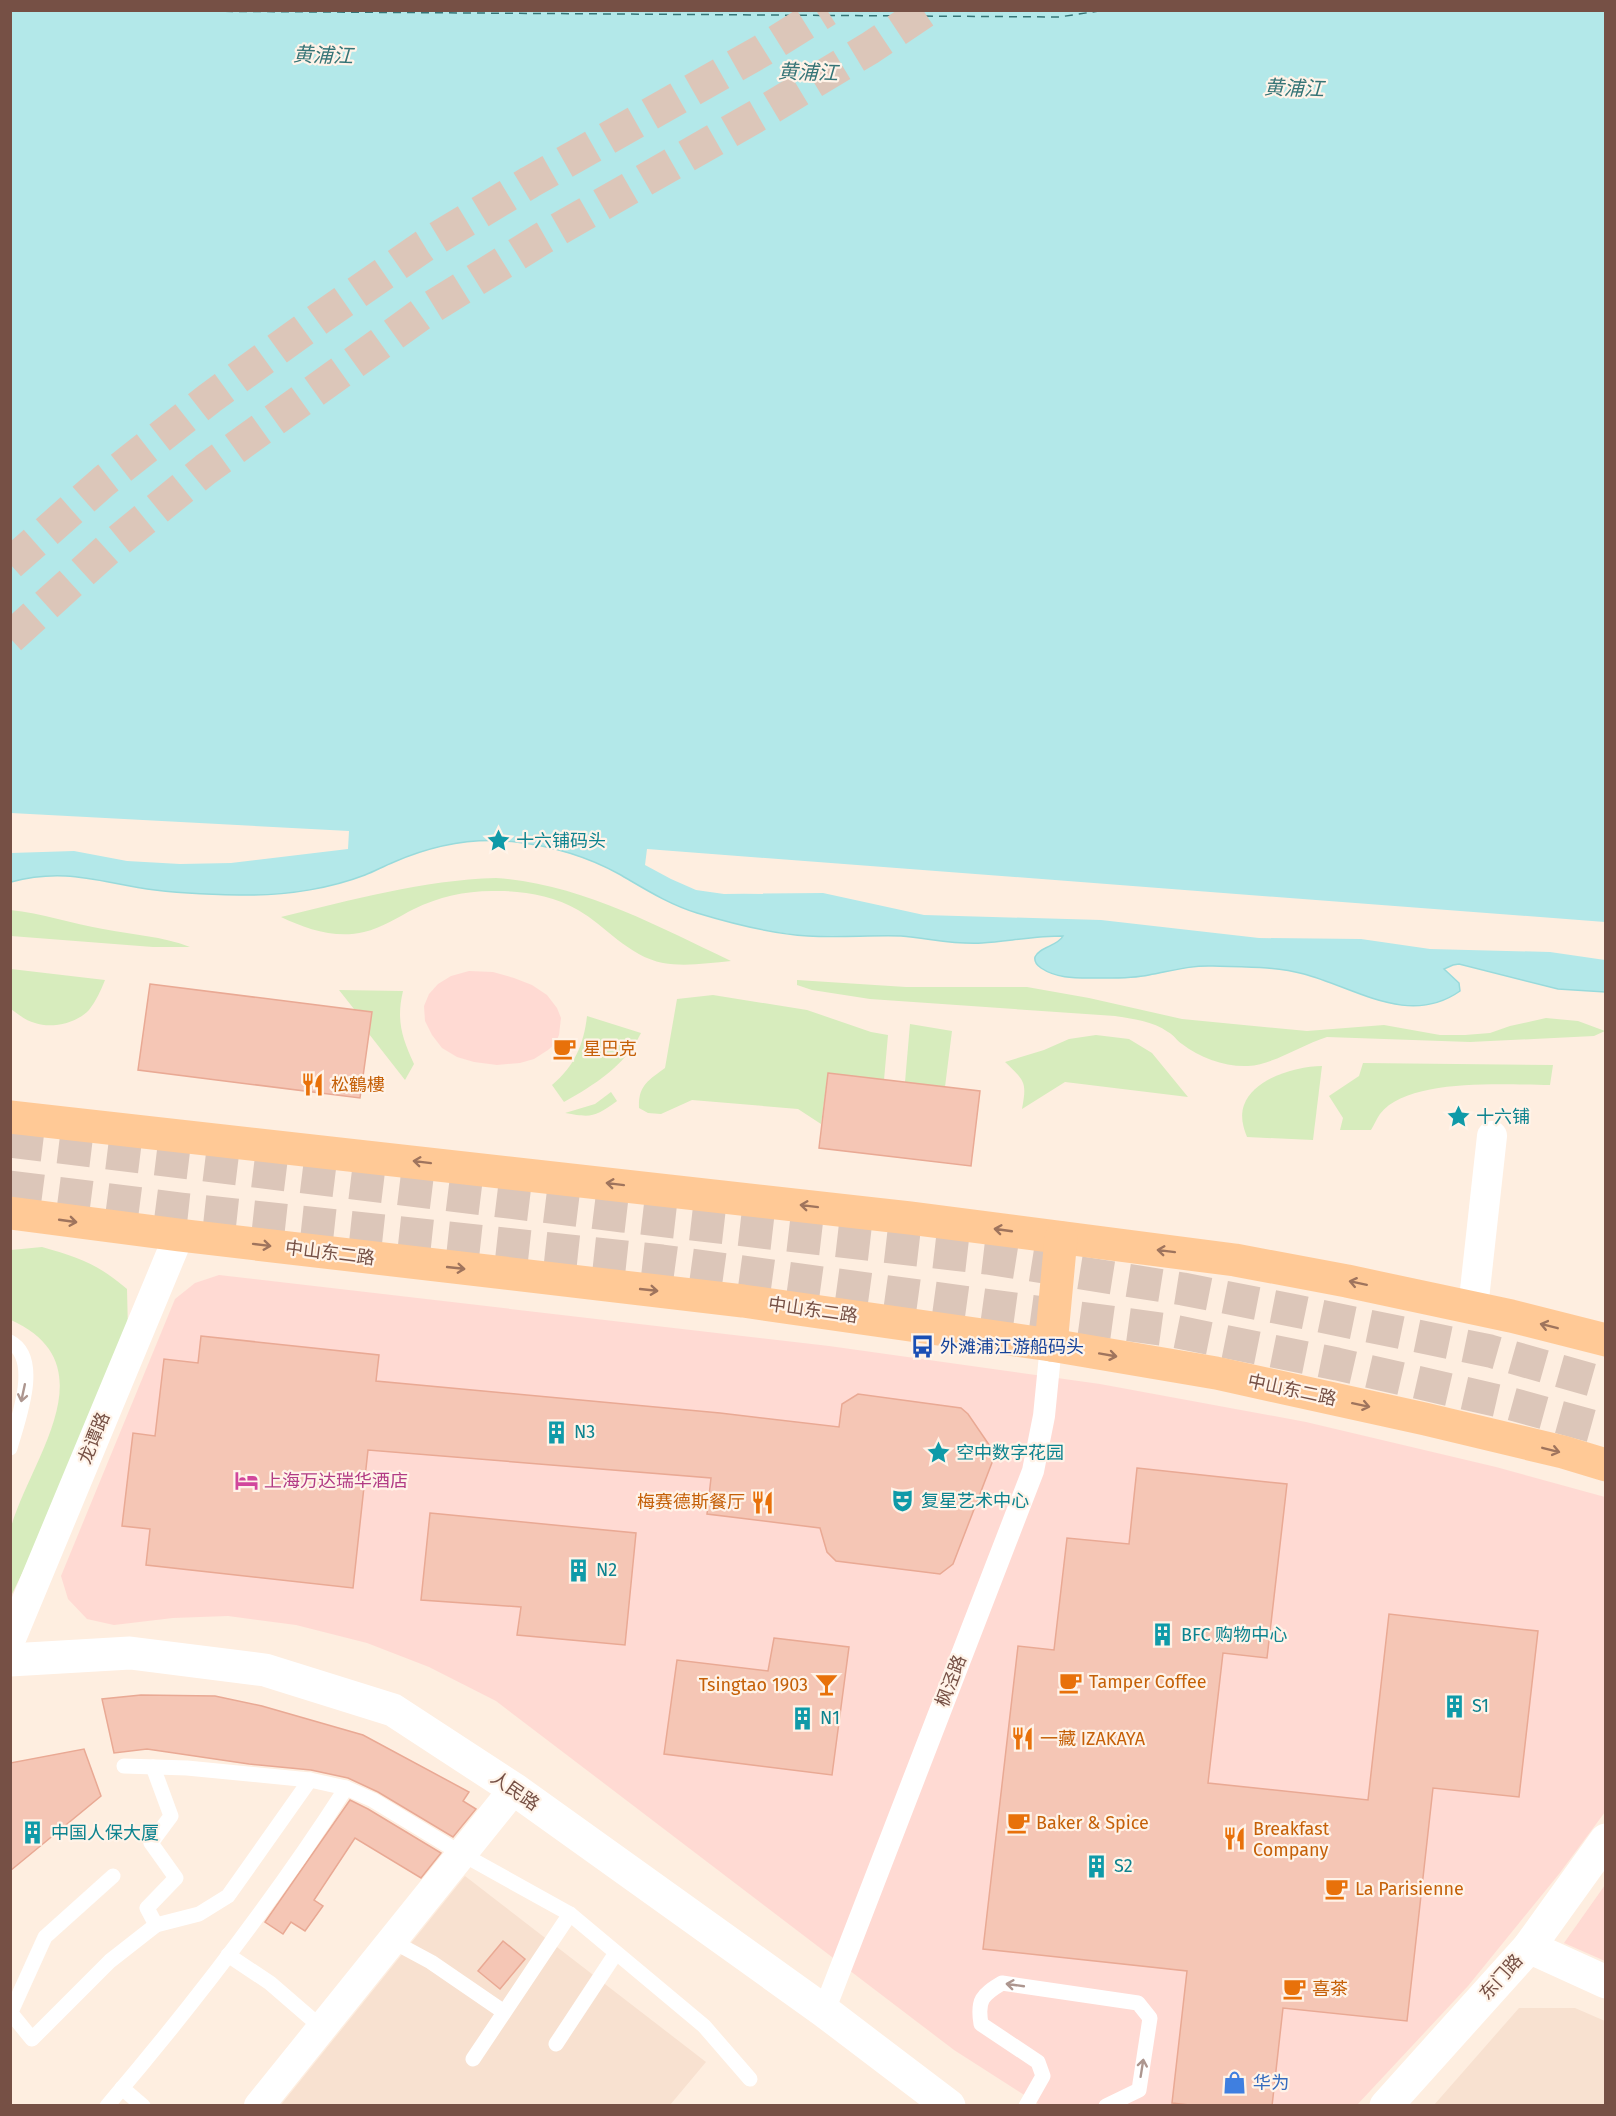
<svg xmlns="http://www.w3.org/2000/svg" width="1616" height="2116" viewBox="0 0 1616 2116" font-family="'Fira Sans','Noto Sans SC',sans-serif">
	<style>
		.residential { fill: #f8e1d0 }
		.commercial { fill: #ffdad3 }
		.green { fill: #d7ecbd }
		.water { fill: #b3e8e9; stroke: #98dadb; stroke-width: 1.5 }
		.pier { fill: #feeee0 }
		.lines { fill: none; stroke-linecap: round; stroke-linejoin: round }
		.ferry { stroke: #357476; stroke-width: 1.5; stroke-dasharray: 8 6; stroke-linecap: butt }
		.building { fill: #f5c6b5; stroke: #e9a994; stroke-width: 1.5 }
		.secondary-tunnel { stroke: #dcc6b9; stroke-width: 33; stroke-dasharray: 33 16; stroke-linecap: butt }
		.primary-tunnel { stroke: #dcc6b9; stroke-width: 33; stroke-dasharray: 33 16; stroke-linecap: butt }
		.service { stroke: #fff; stroke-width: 15 }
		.pedestrian { stroke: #fff; stroke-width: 22 }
		.minor { stroke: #fff; stroke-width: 30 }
		.tertiary { stroke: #fff; stroke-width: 33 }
		.primary { stroke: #ffc996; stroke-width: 33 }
		.oneway { stroke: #9f745d }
		.oneway2 { stroke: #ad968f }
		.labels { text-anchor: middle; stroke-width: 4.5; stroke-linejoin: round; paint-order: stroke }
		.culture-label { font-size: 18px; fill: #0d838f; stroke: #fff3e8; text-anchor: start }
		.food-label { font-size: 18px; fill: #c56008; stroke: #fff3e8; text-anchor: start }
		.street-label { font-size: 18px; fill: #765045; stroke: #fff3e8 }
		.transit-label { font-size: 18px; fill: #164399; stroke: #fff3e8; text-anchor: start }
		.hotel-label { font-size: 18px; fill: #b23c85; stroke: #fff3e8; text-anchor: start }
		.shop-label { font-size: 18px; fill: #366cbe; stroke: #fff3e8; text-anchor: start }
		.water-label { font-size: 20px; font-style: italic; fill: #357476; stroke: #fff3e8 }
	</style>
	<rect width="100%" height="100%" fill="#feeee0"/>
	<g class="residential">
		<polygon points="465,1876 706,2062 670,2105 280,2106"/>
		<polygon points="1519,2008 1575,2008 1605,2021 1605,2105 1434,2105"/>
	</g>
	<g class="commercial">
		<polygon points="469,971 493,972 514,978 532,985 547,995 557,1008 561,1018 559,1035 555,1044 548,1050 534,1059 520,1063 497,1065 474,1062 457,1057 442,1048 432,1035 425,1021 424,1006 429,994 438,984 451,976"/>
		<polygon points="219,1275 829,1346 1100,1384 1306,1422 1496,1467 1605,1497 1605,1812 1559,1874 1468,1986 1357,2105 1040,2105 954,2050 496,1701 429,1667 367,1643 296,1625 228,1616 173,1618 114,1625 87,1619 68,1599 61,1576 175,1299 195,1283"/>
		<polygon points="1605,1885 1605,1961 1564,1943"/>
	</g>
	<g class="green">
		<path d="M496 878C580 884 657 926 731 961 709 963 685 967 663 963 628 956 606 926 578 910 554 896 525 891 498 891 469 890 440 896 414 909 398 917 382 928 364 932 336 939 306 929 281 917 352 900 423 880 496 878Z"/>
		<path d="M10 910C42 913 72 924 103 929 133 935 162 936 190 947H153L11 936Z"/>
		<path d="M11 969 105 980C101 990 96 1001 89 1010 77 1023 52 1029 35 1023 26 1021 18 1014 11 1009Z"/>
		<path d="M797 980 906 987H1027L1089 998 1182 1019 1307 1031 1384 1025 1440 1035H1465L1490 1033 1510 1026 1546 1018 1578 1021 1605 1031 1594 1036 1470 1042 1327 1037C1301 1045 1275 1064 1248 1066 1225 1067 1200 1058 1182 1044 1177 1041 1174 1035 1168 1032 1153 1021 1133 1019 1115 1016L870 999 812 990 797 985Z"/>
		<path d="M339 990 403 991C396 1020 402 1038 414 1064L405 1080 369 1034 372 1012 354 1009Z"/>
		<path d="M713 995 807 1010 871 1032 888 1035 884 1080 828 1074 821 1124 798 1109 692 1100 661 1114 648 1113 639 1108C638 1085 649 1080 665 1068L677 999Z"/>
		<path d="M587 1016 641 1033C625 1066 594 1085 564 1102L552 1085C574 1067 584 1044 587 1016Z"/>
		<polygon points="910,1024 952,1031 945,1087 905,1082"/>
		<path d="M1096 1035 1129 1039 1152 1053 1188 1097 1065 1082 1022 1109C1027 1082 1025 1081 1005 1062L1044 1050 1069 1039Z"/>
		<path d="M1363 1063 1553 1065 1550 1085C1508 1085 1408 1077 1380 1114 1377 1118 1374 1125 1371 1130H1340L1343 1118 1329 1096 1359 1076Z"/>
		<path d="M1322 1066 1313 1140 1247 1137C1243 1127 1240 1116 1244 1105 1254 1078 1297 1066 1322 1066Z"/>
		<path d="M611 1092 617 1101C595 1117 592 1118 565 1113L595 1104Z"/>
		<path d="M42 1247C78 1257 98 1264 127 1289L128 1331 40 1537 11 1596C11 1579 7 1541 11 1527 31 1458 110 1365 11 1320V1250Z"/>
	</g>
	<path class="water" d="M11 11H1605V992L1558 989 1459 964 1453 965 1444 969 1459 983 1460 991C1409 1027 1356 988 1304 974 1275 966 1242 967 1213 966 1191 965 1171 971 1149 975 1130 979 1110 978 1090 978 1073 978 1056 978 1041 968 1038 966 1034 962 1035 957 1039 947 1058 946 1063 936 1036 936 1009 941 982 943 955 945 928 938 901 936 870 935 839 938 808 936 774 934 730 923 697 913 668 904 645 889 619 874 588 857 551 846 516 842 474 837 433 845 394 862 384 866 375 871 365 875 331 888 289 895 253 895 220 895 188 894 155 890 101 883 67 867 11 882Z"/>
	<g class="pier">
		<polygon points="11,813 349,831 348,849 231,863 180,864 127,861 74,851 11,853"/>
		<polygon points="647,849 1605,922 1605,960 1550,952 1430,949 1361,939 1259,938 1101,920 924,915 823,893 724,894 696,890 671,879 645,865"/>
	</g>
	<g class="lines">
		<polyline class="ferry" points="29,10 1059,17 1106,10"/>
	</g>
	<g class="building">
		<polygon points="150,984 372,1012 360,1098 138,1070"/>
		<polygon points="828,1073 980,1091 971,1166 819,1148"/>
		<polygon points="201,1336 379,1355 376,1381 720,1413 839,1427 842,1404 858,1394 961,1408 968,1414 994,1452 993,1460 953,1564 940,1574 836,1561 827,1552 820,1528 707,1514 711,1478 368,1450 353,1588 146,1565 150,1529 122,1526 133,1433 155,1436 164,1359 198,1363"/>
		<polygon points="1137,1468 1287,1484 1267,1658 1223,1653 1208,1783 1368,1800 1389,1614 1538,1631 1519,1797 1433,1788 1407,2021 1283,2008 1272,2106 1198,2106 1172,2103 1187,1971 983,1949 1018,1646 1054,1650 1067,1538 1129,1544"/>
		<polygon points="430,1513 636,1533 625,1645 517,1635 521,1607 421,1600"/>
		<polygon points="774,1638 849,1647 832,1775 664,1754 677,1660 768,1671"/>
		<polygon points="141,1695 215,1696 262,1706 363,1735 469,1792 463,1801 476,1809 453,1837 378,1792 348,1778 311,1770 249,1764 147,1749 114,1753 102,1699"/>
		<polygon points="84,1749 101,1796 10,1871 10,1763"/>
		<polygon points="350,1800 368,1809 441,1853 421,1878 355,1838 314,1900 323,1906 305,1931 291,1922 283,1934 265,1922"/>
		<polygon points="503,1941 525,1959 500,1989 478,1971"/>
	</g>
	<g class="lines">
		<g class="secondary-tunnel">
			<polyline points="10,564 104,481 210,398 320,318 424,246 530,182 763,50 827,10"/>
			<polyline points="10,638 108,549 206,469 427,310 543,238 767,110 870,48 927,10"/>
		</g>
		<g class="primary-tunnel">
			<polyline points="10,1141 623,1216 987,1258 1183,1289 1296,1311 1490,1351 1606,1384"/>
			<polyline points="10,1187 181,1209 662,1261 1168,1330 1337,1364 1512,1404 1606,1430"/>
		</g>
		<g class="service">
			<path d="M10 1342C42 1359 17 1422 10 1448"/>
			<polyline points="124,1766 187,1768 310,1780 346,1788 373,1800 462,1854 570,1914 704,2026 750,2079"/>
			<polyline points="153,1767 171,1816 151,1843 176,1878 147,1908 156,1925"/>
			<polyline points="392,1941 431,1962 504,2012"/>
			<polyline points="228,1955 270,1983 322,2028"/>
			<polyline points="10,2012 32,2039 110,1961 156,1925 199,1914 228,1896 310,1780"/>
			<polyline points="11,2012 45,1937 113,1876"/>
			<polyline points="556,2044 616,1953"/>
			<polyline points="473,2059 570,1914"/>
			<polyline points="122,2088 143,2106"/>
			<path d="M107 2106C193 2005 274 1900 346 1788"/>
			<path d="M1026 2106 1043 2076 1038 2062 981 2024C977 2000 982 1995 1002 1983L1138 2003 1150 2018 1139 2090 1106 2106"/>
		</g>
		<polyline class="pedestrian" points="824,2011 1033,1471 1044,1416 1051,1345"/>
		<g class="minor">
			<polyline points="1473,1308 1492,1136"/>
			<polyline points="10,1641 179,1235"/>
			<polyline points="259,2106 514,1789"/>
		</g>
		<g class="tertiary">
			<polyline points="10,1660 130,1653 265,1670 393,1710 514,1789 824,2011 949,2106"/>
			<polyline points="1529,1947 1606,1982"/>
			<polyline points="1386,2106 1529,1947 1606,1840"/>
		</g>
		<g class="primary">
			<polyline points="10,1117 910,1218 1235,1260 1347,1281 1511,1316 1606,1340"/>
			<polyline points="10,1213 179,1235 743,1301 1051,1345 1216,1373 1425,1419 1563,1452 1606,1465"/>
			<polyline points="1051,1345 1061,1238"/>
		</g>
	</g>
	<defs><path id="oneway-shaft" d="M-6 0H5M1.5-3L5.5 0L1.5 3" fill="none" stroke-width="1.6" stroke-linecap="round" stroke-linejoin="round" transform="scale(1.5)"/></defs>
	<g class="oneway">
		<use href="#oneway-shaft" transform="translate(422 1162) rotate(-173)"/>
		<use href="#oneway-shaft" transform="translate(615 1184) rotate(-173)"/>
		<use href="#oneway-shaft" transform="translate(809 1206) rotate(-173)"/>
		<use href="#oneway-shaft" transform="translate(68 1221) rotate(8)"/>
		<use href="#oneway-shaft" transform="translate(1003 1230) rotate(-172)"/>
		<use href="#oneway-shaft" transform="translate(262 1245) rotate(7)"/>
		<use href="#oneway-shaft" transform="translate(1166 1251) rotate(-173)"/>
		<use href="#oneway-shaft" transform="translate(456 1268) rotate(6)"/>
		<use href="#oneway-shaft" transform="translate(1358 1283) rotate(-168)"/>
		<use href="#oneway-shaft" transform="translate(649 1290) rotate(6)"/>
		<use href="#oneway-shaft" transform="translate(1549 1326) rotate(-166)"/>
		<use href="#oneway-shaft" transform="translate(1108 1355) rotate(10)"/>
		<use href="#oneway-shaft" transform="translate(1361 1405) rotate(12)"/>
		<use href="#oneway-shaft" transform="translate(1551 1450) rotate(14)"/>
	</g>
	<g class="oneway2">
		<use href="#oneway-shaft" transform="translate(23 1393) rotate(102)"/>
		<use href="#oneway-shaft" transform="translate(1015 1985) rotate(-172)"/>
		<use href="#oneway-shaft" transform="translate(1142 2068) rotate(-81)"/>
	</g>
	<defs>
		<symbol id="sight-bare" viewBox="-9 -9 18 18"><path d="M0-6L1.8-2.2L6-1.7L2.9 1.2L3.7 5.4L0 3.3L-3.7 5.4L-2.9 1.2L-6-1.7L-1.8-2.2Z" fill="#0f9aa8" stroke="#fff3e8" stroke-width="2.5" paint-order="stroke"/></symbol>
		<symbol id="cafe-bare" viewBox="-9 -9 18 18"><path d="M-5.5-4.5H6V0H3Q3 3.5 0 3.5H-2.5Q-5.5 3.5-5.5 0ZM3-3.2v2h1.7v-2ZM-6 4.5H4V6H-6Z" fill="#e8710a" stroke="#fff3e8" stroke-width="2.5" paint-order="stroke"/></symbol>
		<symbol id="restaurant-bare" viewBox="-9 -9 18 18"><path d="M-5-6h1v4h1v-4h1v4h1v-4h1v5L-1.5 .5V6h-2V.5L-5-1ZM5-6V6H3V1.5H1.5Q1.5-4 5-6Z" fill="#e8710a" stroke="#fff3e8" stroke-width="2.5" paint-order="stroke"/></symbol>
		<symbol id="bus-bare" viewBox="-9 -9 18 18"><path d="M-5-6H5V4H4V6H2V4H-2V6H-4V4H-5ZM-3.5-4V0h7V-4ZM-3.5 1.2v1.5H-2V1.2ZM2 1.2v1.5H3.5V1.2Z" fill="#1a4fb4" stroke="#fff3e8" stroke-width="2.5" paint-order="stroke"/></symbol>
		<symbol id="building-bare" viewBox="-9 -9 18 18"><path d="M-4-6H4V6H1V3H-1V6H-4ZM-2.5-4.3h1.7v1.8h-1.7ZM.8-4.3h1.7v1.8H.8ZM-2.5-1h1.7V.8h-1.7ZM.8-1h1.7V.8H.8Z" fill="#0f9aa8" stroke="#fff3e8" stroke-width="2.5" paint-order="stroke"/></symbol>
		<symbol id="hotel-bare" viewBox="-9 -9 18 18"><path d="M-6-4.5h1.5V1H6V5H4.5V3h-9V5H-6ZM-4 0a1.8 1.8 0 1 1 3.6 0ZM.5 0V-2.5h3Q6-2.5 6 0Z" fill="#d1479c" stroke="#fff3e8" stroke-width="2.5" paint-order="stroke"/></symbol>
		<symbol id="theatre-bare" viewBox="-9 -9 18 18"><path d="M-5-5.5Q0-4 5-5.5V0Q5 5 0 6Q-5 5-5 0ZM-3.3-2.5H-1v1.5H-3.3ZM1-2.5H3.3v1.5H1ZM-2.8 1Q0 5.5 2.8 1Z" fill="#0f9aa8" stroke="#fff3e8" stroke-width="2.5" paint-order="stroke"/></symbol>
		<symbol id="bar-bare" viewBox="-9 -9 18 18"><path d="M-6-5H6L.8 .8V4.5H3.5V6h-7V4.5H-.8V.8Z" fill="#e8710a" stroke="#fff3e8" stroke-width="2.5" paint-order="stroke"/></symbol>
		<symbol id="shop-bare" viewBox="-9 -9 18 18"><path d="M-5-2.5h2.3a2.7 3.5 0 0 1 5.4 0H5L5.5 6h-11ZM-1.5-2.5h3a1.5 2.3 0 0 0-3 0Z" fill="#3f7fe0" stroke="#fff3e8" stroke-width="2.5" paint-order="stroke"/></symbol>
	</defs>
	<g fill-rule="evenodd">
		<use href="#sight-bare" x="482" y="824" width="33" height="33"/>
		<use href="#cafe-bare" x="548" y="1032" width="33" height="33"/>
		<use href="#restaurant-bare" x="296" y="1068" width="33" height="33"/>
		<use href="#sight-bare" x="1442" y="1100" width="33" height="33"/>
		<use href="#bus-bare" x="906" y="1330" width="33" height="33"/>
		<use href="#building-bare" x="540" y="1416" width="33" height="33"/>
		<use href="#sight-bare" x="922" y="1436" width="33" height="33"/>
		<use href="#hotel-bare" x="230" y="1464" width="33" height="33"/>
		<use href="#theatre-bare" x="886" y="1484" width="33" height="33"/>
		<use href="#restaurant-bare" x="746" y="1486" width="33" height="33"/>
		<use href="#building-bare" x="562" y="1554" width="33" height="33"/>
		<use href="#building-bare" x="1146" y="1618" width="33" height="33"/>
		<use href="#cafe-bare" x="1054" y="1666" width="33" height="33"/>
		<use href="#bar-bare" x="810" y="1668" width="33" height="33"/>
		<use href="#building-bare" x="1438" y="1690" width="33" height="33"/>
		<use href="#building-bare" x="786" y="1702" width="33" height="33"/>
		<use href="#restaurant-bare" x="1006" y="1722" width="33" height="33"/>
		<use href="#cafe-bare" x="1002" y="1806" width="33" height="33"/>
		<use href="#building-bare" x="16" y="1816" width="33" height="33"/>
		<use href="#restaurant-bare" x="1218" y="1822" width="33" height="33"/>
		<use href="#building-bare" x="1080" y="1850" width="33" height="33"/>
		<use href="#cafe-bare" x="1320" y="1872" width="33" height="33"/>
		<use href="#cafe-bare" x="1278" y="1972" width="33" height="33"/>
		<use href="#shop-bare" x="1218" y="2066" width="33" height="33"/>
	</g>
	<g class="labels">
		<g class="culture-label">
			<text x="516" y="847">十六铺码头</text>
			<text x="1476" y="1123">十六铺</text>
			<text x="574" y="1438">N3</text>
			<text x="956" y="1459">空中数字花园</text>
			<text x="921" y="1507">复星艺术中心</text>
			<text x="596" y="1576">N2</text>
			<text x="1181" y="1641">BFC 购物中心</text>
			<text x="1472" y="1712">S1</text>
			<text x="820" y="1724">N1</text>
			<text x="51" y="1839">中国人保大厦</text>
			<text x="1114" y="1872">S2</text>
		</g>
		<g class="food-label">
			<text x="583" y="1055">星巴克</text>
			<text x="331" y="1091">松鶴樓</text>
			<text x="745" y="1508" text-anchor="end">梅赛德斯餐厅</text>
			<text x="1089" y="1688">Tamper Coffee</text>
			<text x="808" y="1691" text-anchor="end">Tsingtao 1903</text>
			<text x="1040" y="1745">一藏 IZAKAYA</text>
			<text x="1036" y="1829">Baker &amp; Spice</text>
			<text x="1253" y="1835">Breakfast<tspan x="1253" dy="21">Company</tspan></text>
			<text x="1355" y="1895">La Parisienne</text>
			<text x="1312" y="1995">喜茶</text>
		</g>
		<g class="street-label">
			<text transform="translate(330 1253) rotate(7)" y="6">中山东二路</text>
			<text transform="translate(813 1310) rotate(8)" y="6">中山东二路</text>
			<text transform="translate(1292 1390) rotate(12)" y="6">中山东二路</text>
			<text transform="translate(94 1438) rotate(-68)" y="6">龙谭路</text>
			<text transform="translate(951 1681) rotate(-69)" y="6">枫泾路</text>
			<text transform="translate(515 1791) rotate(35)" y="6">人民路</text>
			<text transform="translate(1501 1977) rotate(-48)" y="6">东门路</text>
		</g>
		<g class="transit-label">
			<text x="940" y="1353">外滩浦江游船码头</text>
		</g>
		<g class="hotel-label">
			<text x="264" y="1487">上海万达瑞华酒店</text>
		</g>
		<g class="shop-label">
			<text x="1253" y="2089">华为</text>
		</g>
		<g class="water-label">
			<text transform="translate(323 55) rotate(2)" y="7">黄浦江</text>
			<text transform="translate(808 72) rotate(2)" y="7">黄浦江</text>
			<text transform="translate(1294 88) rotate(2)" y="7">黄浦江</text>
		</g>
	</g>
	<rect width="1616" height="2116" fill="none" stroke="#765045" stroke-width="24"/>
</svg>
